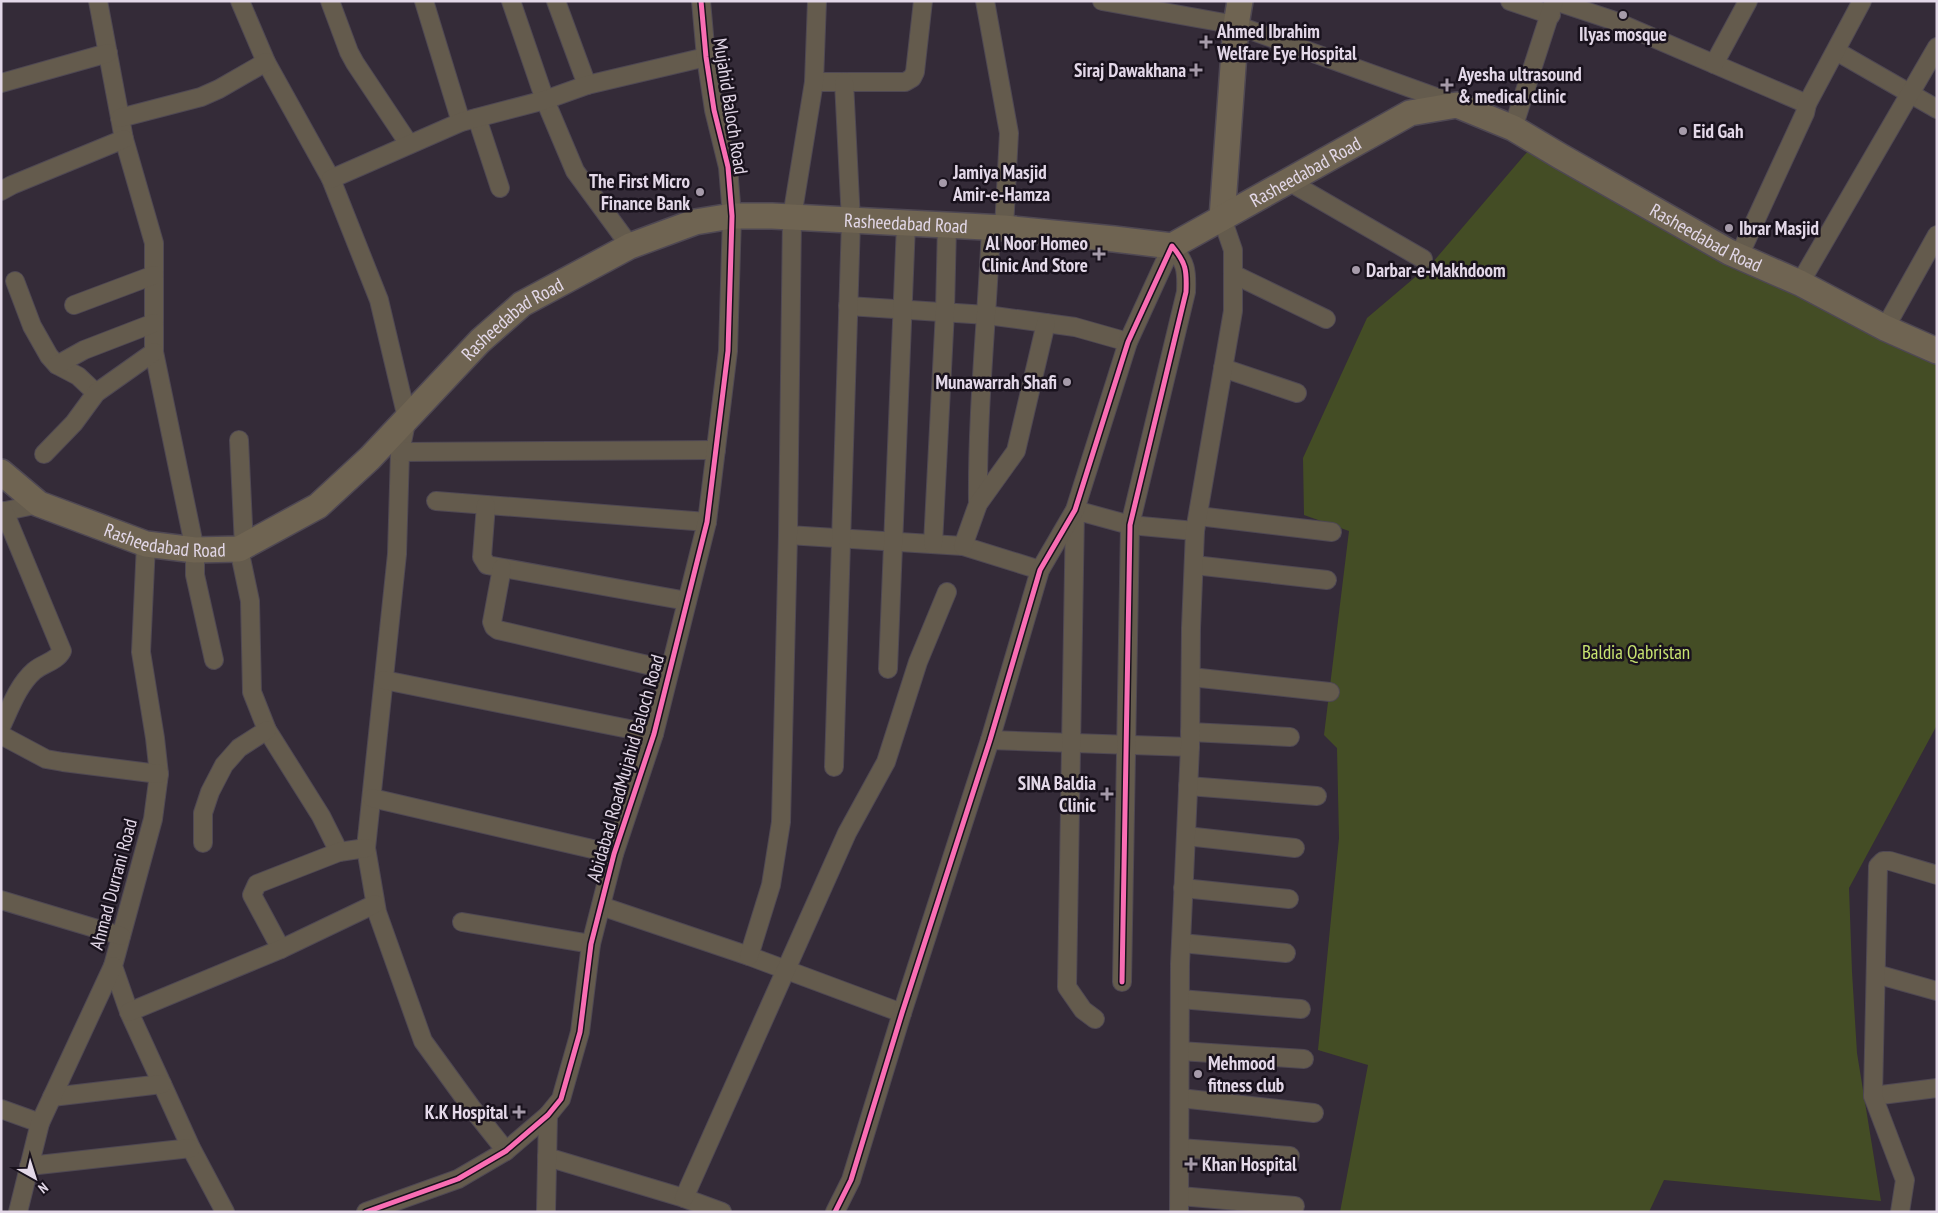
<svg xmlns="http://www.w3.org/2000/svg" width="1938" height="1213" viewBox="0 0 1938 1213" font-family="'PT Sans Narrow',sans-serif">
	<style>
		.green { fill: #444d25 }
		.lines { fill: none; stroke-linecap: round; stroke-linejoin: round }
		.street-casing { stroke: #4f4853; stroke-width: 20 }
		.secondary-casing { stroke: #4f4853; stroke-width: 28 }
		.street { stroke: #645b4d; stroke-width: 18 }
		.secondary { stroke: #6f6452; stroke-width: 25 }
		.cycleway-casing { stroke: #19121d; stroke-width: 8 }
		.cycleway { stroke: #f96db3; stroke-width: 5 }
		.poi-dot { fill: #a69baa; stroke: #19121d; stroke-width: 2 }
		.labels { text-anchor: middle; stroke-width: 5; stroke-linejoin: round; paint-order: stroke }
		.poi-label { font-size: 19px; font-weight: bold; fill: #e3d8e8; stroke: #19121d; text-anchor: start }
		.street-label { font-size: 19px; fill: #e3d8e8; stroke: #19121d }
		.park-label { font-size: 19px; fill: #c8e471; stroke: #19121d }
	</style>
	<rect width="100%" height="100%" fill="#342b38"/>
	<polygon class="green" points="1540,137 1937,355 1937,725 1849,888 1852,972 1857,1053 1881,1201 1664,1180 1649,1212 1340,1212 1368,1065 1318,1050 1339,838 1337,748 1324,735 1349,531 1304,515 1303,458 1367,318 1433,262"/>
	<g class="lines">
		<defs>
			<g id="street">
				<polyline points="98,1 124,139 154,243 154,352 195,550 195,575 214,660"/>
				<polyline points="240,1 266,62 331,179 379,300 407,418 400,452 397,554 366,848 377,912 423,1041 471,1107 506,1151"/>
				<polyline points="330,1 349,52 355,63 409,144"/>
				<polyline points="424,1 461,122"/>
				<polyline points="511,1 545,100 575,171 630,246"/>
				<polyline points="556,1 587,85"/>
				<polyline points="985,1 1009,133 1004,228"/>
				<polyline points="1102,1 1236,25 1455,104"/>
				<polyline points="1510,1 1551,15"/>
				<polyline points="1555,1 1612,20 1807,104"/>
				<polyline points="1836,51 1937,109"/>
				<polyline points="1714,64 1748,1"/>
				<polyline points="814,82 905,82 912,78 915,72 923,1"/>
				<polyline points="1,83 108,53"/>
				<polyline points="120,118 201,97 219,89 266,62"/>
				<polyline points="477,118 500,188"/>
				<polyline points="1513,128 1554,1"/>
				<polyline points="331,179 461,122 545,100 587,85 706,57"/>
				<polyline points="1288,181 1423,259"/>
				<polyline points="1,191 12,185 124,139"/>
				<polyline points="1739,256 1805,113 1807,104 1862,1"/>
				<polyline points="1233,274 1326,319"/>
				<polyline points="15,281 32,326 49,356 57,365 78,376 96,393"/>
				<polyline points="1800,283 1937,47"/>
				<polyline points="74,305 154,275"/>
				<polyline points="848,306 987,315 1075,327 1128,342"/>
				<polyline points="1885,328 1937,235"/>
				<polyline points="57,365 84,350 154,323"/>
				<polyline points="1223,368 1297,393"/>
				<polyline points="239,440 244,546"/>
				<polyline points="400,452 716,450"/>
				<polyline points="44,454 74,423 96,393 154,352"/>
				<polyline points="436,501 707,522"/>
				<path d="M978 504C977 412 987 320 991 228"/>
				<polyline points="486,505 482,557 487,565 687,601"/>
				<polyline points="1,512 39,504"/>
				<polyline points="1198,516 1332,532"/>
				<polyline points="788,535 963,546 1040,570"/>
				<polyline points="146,544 141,652 155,738 159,774 153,819 113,966 129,1012 162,1084 191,1148 225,1212"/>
				<polyline points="933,544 945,311 947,226"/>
				<polyline points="963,546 978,504 1016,451 1046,323"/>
				<polyline points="239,549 250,601 252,692 267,730 321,816 339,852"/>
				<polyline points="1194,565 1327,580"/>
				<polyline points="502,568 492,622 494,627 498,630 669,670"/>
				<polyline points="888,669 906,224"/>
				<polyline points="1191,677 1330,692"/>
				<polyline points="384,680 654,734"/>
				<path d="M1 727C10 708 18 685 34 671 43 663 56 662 62 651L4 511"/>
				<polyline points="1190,732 1290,737"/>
				<polyline points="1,735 46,759 63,762 159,774"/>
				<polyline points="990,740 1190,747"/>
				<polyline points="834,767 851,221 844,82"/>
				<polyline points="1188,786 1317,796"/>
				<polyline points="372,798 614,854"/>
				<polyline points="1186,836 1295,848"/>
				<polyline points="203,843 203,813 210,792 224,765 239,748 267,730"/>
				<polyline points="1183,888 1289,899"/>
				<polyline points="1,900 121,936"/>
				<polyline points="601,906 749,956 902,1013"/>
				<polyline points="462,922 591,944"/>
				<polyline points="1181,943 1286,953"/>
				<polyline points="281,949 252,895 257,884 339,852 366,848"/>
				<polyline points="749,956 771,885 781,822 788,535 792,217 814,82 817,1"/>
				<polyline points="1876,974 1937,991"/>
				<polyline points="1180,999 1301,1009"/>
				<polyline points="129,1012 281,949 375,904"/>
				<polyline points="1095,1019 1083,1010 1067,987 1075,510 1130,525 1195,531"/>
				<polyline points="1180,1051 1304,1059"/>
				<polyline points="1873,1096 1937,1088"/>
				<polyline points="52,1097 162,1084"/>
				<polyline points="1180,1098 1314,1113"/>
				<polyline points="1,1109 40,1123"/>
				<polyline points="1180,1148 1290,1156"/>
				<polyline points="547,1157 684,1198 722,1212"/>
				<polyline points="29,1166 191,1148"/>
				<polyline points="1180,1196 1295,1206"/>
				<polyline points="684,1198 847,833 886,762 918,662 947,592"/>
				<polyline points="18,1212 40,1123 113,966"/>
				<polyline points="366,1212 458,1179 506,1151 548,1115 561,1099 580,1032 591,944 614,854 654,734 707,522 728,351 732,216 728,167 714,110 706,57 701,1"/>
				<polyline points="546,1212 548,1115"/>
				<path d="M835 1212 851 1180 902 1013 990 740 1040 570 1075 510 1128 342 1172 246C1186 263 1187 270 1186 292L1130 525 1122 982"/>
				<polyline points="1179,1212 1180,964 1190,747 1191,628 1195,531 1233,311 1233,250 1222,218"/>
				<polyline points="1900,1212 1905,1180 1873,1096 1878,866 1883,861 1890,861 1937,875"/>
			</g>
			<g id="secondary">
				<polyline points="1222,218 1236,25 1240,1"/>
				<path id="s1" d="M1 472 39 504 146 544 195 550 239 549 318 506 370 458 480 341 522 304 630 246 695 222 732 216H772L1004 228 1114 239 1172 246 1410 113 1457 105 1513 128 1560 156 1729 252 1800 283 1885 328 1937 351"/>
			</g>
		</defs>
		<use href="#street" class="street-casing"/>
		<use href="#secondary" class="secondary-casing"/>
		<use href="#street" class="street"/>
		<use href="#secondary" class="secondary"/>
		<defs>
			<g id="cycleway">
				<polyline points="366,1212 458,1179 506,1151 548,1115 561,1099 580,1032 591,944 614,854 654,734 707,522 728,351 732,216 728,167 714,110 706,57 701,1"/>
				<path d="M835 1212 851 1180 902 1013 990 740 1040 570 1075 510 1128 342 1172 246C1186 263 1187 270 1186 292L1130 525 1122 982"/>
			</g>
		</defs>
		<use href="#cycleway" class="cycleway-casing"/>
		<use href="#cycleway" class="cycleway"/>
	</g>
	<g class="poi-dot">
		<circle cx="1623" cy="15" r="5"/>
		<path d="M1203.5 34.5h5v5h5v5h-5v5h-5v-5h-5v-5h5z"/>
		<path d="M1193.5 62.5h5v5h5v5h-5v5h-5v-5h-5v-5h5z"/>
		<path d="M1444.5 77.5h5v5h5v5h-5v5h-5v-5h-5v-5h5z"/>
		<circle cx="1683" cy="131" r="5"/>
		<circle cx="943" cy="183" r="5"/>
		<circle cx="700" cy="192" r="5"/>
		<circle cx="1729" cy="228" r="5"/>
		<path d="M1096.5 246.5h5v5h5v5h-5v5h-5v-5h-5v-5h5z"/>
		<circle cx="1356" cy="270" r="5"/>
		<circle cx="1067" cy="382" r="5"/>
		<path d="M1104.5 786.5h5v5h5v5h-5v5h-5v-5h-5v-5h5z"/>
		<circle cx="1198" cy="1074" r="5"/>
		<path d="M516.5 1104.5h5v5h5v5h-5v5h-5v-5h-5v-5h5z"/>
		<path d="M1188.5 1156.5h5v5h5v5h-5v5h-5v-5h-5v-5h5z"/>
	</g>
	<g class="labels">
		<g class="poi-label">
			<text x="1217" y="38">Ahmed Ibrahim<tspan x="1217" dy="22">Welfare Eye Hospital</tspan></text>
			<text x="1623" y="41" text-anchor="middle">Ilyas mosque</text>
			<text x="1186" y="77" text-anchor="end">Siraj Dawakhana</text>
			<text x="1458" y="81">Ayesha ultrasound<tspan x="1458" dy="22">&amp; medical clinic</tspan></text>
			<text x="1693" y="138">Eid Gah</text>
			<text x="953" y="179">Jamiya Masjid<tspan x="953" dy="22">Amir-e-Hamza</tspan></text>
			<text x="690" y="188" text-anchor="end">The First Micro<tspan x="690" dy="22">Finance Bank</tspan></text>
			<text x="1739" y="235">Ibrar Masjid</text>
			<text x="1088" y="250" text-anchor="end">Al Noor Homeo<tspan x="1088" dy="22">Clinic And Store</tspan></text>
			<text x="1366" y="277">Darbar-e-Makhdoom</text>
			<text x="1057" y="389" text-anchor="end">Munawarrah Shafi</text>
			<text x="1096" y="790" text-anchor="end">SINA Baldia<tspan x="1096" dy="22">Clinic</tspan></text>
			<text x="1208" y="1070">Mehmood<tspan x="1208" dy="22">fitness club</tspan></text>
			<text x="508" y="1119" text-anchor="end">K.K Hospital</text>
			<text x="1202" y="1171">Khan Hospital</text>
		</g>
		<g class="street-label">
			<text transform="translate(731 106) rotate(81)" y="7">Mujahid Baloch Road</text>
			<text dy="7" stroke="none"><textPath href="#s1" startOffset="1458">Rasheedabad Road</textPath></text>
			<text dy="7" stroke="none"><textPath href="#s1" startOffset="1038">Rasheedabad Road</textPath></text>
			<text dy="7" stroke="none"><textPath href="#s1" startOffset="1908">Rasheedabad Road</textPath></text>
			<text dy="7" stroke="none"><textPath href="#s1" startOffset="618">Rasheedabad Road</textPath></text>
			<text dy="7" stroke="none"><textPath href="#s1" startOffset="182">Rasheedabad Road</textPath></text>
			<text transform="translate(625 768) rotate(-74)" y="7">Abidabad RoadMujahid Baloch Road</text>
			<text transform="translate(113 884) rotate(-75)" y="7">Ahmad Durrani Road</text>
		</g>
		<g class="park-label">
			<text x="1636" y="659">Baldia Qabristan</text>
		</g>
	</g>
	<rect width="1938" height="1213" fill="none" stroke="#e3d8e8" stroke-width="5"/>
	<g transform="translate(35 1178) rotate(141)" stroke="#19121d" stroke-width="4" paint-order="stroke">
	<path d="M0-4L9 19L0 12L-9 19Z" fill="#e3d8e8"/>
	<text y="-8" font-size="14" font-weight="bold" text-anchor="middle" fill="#e3d8e8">N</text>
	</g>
</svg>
